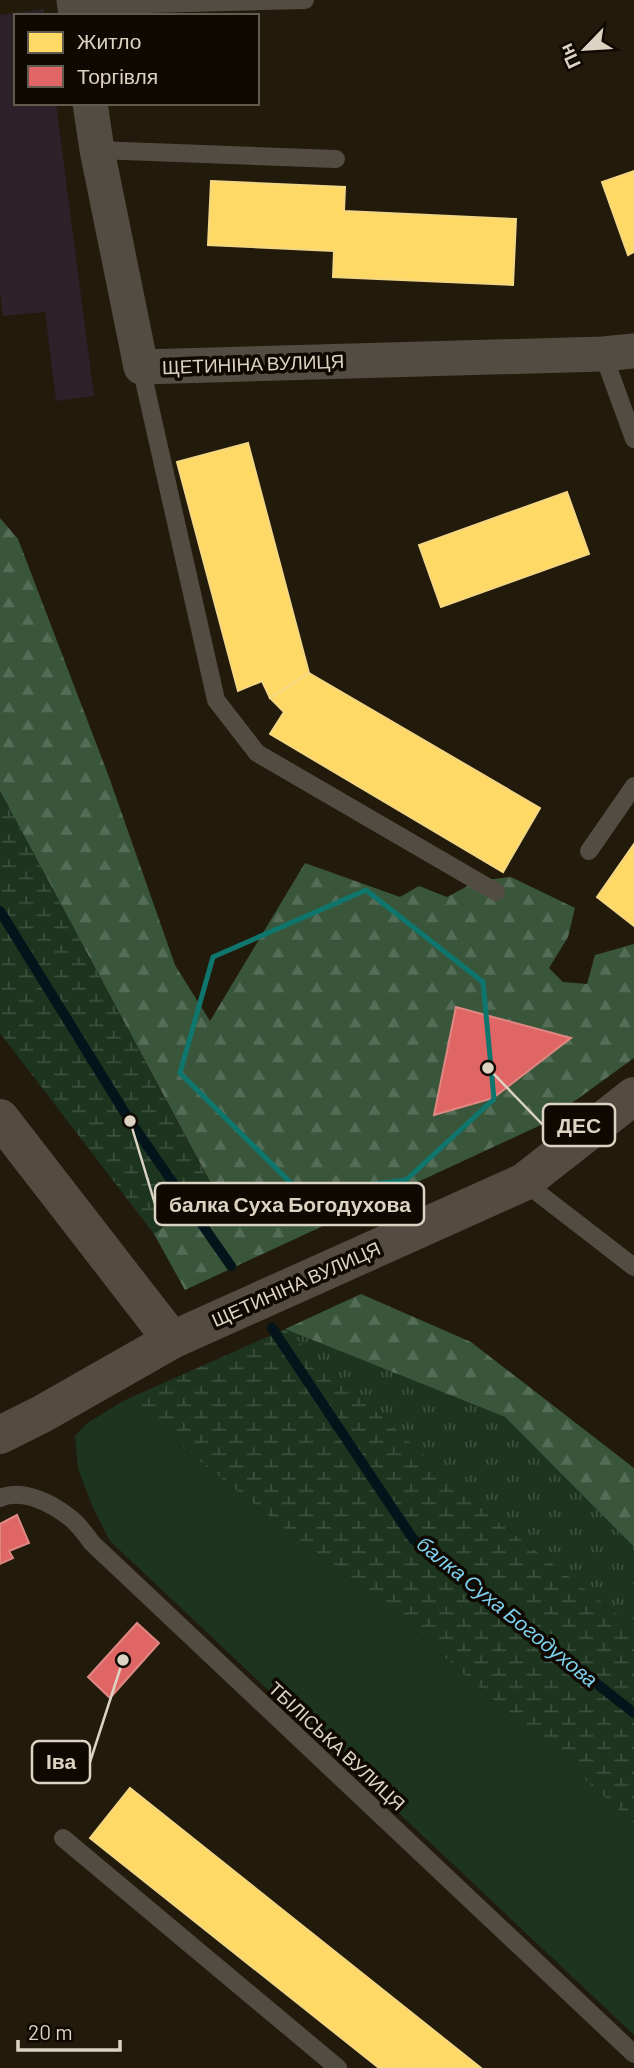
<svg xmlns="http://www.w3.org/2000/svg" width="634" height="2068" viewBox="0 0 634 2068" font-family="Barlow,sans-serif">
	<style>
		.industrial { fill: #2d212a }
		.grass { fill: url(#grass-tufts) }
		.forest { fill: url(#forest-firs) }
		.wetland { fill: url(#wetland-marsh) }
		.park { fill: #1d341f }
		.homes { fill: #ffd966; stroke: #f4d782; stroke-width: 2 }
		.shops { fill: #e06666; stroke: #df8782; stroke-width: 2 }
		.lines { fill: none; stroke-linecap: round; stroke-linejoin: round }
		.stream { stroke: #03141a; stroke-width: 10 }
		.lane { stroke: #534c42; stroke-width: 18 }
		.street { stroke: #534c42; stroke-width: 35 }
		.secondary { stroke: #544c41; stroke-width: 38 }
		.marked { fill: none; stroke: #0f766e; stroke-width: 5; stroke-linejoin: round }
		.labels { text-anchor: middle; stroke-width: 7; stroke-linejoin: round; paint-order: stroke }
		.street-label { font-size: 19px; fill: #dcd3c3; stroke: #0f0901 }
		.water-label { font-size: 21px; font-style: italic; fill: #7dd0ed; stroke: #0f0901 }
		.leader { fill: none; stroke: #dcd3c3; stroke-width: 2.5 }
		.callout-dot { fill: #dcd3c3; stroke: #0f0901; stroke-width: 2.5 }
		.callout { fill: #0f0901; stroke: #dcd3c3; stroke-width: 2.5 }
		.callout-label { font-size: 21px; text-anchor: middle; font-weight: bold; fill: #dcd3c3 }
	</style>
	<defs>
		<pattern id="grass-tufts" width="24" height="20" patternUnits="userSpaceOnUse" patternTransform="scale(1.75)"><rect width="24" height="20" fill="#1d341f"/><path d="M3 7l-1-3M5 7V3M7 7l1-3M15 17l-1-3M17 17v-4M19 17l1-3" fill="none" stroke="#3d503e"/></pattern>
		<pattern id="forest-firs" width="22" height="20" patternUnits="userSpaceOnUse" patternTransform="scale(1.75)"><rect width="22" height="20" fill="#39563b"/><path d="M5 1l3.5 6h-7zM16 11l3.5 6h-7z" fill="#556d56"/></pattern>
		<pattern id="wetland-marsh" width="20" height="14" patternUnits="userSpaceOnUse" patternTransform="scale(1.75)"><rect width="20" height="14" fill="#1d341f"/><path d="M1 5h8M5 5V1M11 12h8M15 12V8" fill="none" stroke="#3d503e"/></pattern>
	</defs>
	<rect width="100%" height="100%" fill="#221a0b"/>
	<polygon class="industrial" points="44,9 44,16 16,16 16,103 56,103 94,396 56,401 45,312 3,316 0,292 0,15"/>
	<polygon class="grass" points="285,1329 505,1417 634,1547 634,1627 497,1521"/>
	<g class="forest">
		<polygon points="0,518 18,539 109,777 175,965 210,1021 305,863 400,897 419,886 447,897 477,881 511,877 575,908 568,937 549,968 563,982 587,984 595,955 634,944 634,1058 543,1124 185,1290 154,1234 214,1189 0,791"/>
		<polygon points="361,1294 471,1342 634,1468 634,1547 505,1417 285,1329"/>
	</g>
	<g class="wetland">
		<polygon points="0,791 214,1190 154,1234 0,1033"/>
		<polygon points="285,1329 497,1521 634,1627 634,1823 411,1628 123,1401"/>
	</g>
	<polygon class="park" points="123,1401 411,1628 634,1823 634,2035 110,1541 93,1508 78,1469 75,1436 86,1424"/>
	<g class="homes">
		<polygon points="634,171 634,252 628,255 602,182"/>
		<polygon points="211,181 345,187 344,211 516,219 513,285 333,277 334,251 208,245"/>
		<polygon points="248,443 309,673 270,698 262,681 238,691 177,462"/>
		<polygon points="567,492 589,554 441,607 419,545"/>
		<polygon points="309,673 540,808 503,872 270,734 284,712 270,698"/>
		<polygon points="634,844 634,926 597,897"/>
		<polygon points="130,1788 481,2068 379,2068 90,1838"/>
	</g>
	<g class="shops">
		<polygon points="456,1007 571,1038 493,1098 434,1115"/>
		<polygon points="17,1515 29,1543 9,1551 13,1558 0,1564 0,1524"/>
		<polygon points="137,1623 159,1643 110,1698 88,1677"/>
	</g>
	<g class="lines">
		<g class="stream">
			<polyline points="0,911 130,1121 231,1266"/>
			<polyline points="272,1328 413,1539 634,1713"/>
		</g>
		<g class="lane">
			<polyline points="74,6 305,0"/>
			<polyline points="97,150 336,159"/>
			<polyline points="603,354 634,439"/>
			<polyline points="141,367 216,700 257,753 496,892"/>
			<polyline points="589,851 634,786"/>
			<polyline points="524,1182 634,1267"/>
			<path d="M0 1498C22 1488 51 1503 69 1517 78 1523 85 1534 92 1543L634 2054"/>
			<polyline points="63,1838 338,2068"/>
		</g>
		<g class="street">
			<polyline points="74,0 76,16"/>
			<polyline points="90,103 97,150 141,367 603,354 634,351"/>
		</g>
		<g class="secondary">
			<polyline points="0,1118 172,1340"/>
			<polyline points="0,1435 42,1414 172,1340 524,1182 634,1096"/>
		</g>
	</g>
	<path class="marked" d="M366 890 483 982 494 1099 406 1180 301 1193 180 1073 213 957Z"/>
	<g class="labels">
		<g class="street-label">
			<text transform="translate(253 364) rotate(-2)" y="7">ЩЕТИНІНА ВУЛИЦЯ</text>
			<text transform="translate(296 1284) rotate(-24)" y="7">ЩЕТИНІНА ВУЛИЦЯ</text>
			<text transform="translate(337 1746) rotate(43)" y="7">ТБІЛІСЬКА ВУЛИЦЯ</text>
		</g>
		<g class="water-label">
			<text transform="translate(507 1612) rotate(39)" y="7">балка Суха Богодухова</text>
		</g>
	</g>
	<path class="leader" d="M488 1068L543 1125M130 1121L155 1204M123 1660L90 1762"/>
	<g class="callout-dot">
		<circle cx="488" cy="1068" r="7"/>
		<circle cx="130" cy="1121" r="7"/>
		<circle cx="123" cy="1660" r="7"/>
	</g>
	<g class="callout">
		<rect x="543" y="1104" width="72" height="42" rx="7"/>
		<rect x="155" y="1183" width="269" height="42" rx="7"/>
		<rect x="32" y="1741" width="58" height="42" rx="7"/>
	</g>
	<g class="callout-label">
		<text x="579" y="1133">ДЕС</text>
		<text x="290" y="1212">балка Суха Богодухова</text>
		<text x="61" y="1769">Іва</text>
	</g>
	<rect x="14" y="14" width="245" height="91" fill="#0f0901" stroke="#615a4f" stroke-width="2"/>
	<rect x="28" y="32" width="35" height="21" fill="#ffd966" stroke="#615a4f" stroke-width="2"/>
	<text x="77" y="49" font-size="21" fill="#dcd3c3">Житло</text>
	<rect x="28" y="66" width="35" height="21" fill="#e06666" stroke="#615a4f" stroke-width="2"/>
	<text x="77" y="84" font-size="21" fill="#dcd3c3">Торгівля</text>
	<g transform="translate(585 49) rotate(245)" stroke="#0f0901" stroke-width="5" paint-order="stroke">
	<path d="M0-5L12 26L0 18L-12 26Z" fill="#dcd3c3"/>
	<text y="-10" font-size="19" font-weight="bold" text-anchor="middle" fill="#dcd3c3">Пн</text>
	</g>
	<path d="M18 2040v10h102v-10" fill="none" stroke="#dcd3c3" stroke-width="3.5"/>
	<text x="28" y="2040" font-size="21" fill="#dcd3c3" stroke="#0f0901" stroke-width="5" paint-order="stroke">20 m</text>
</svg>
